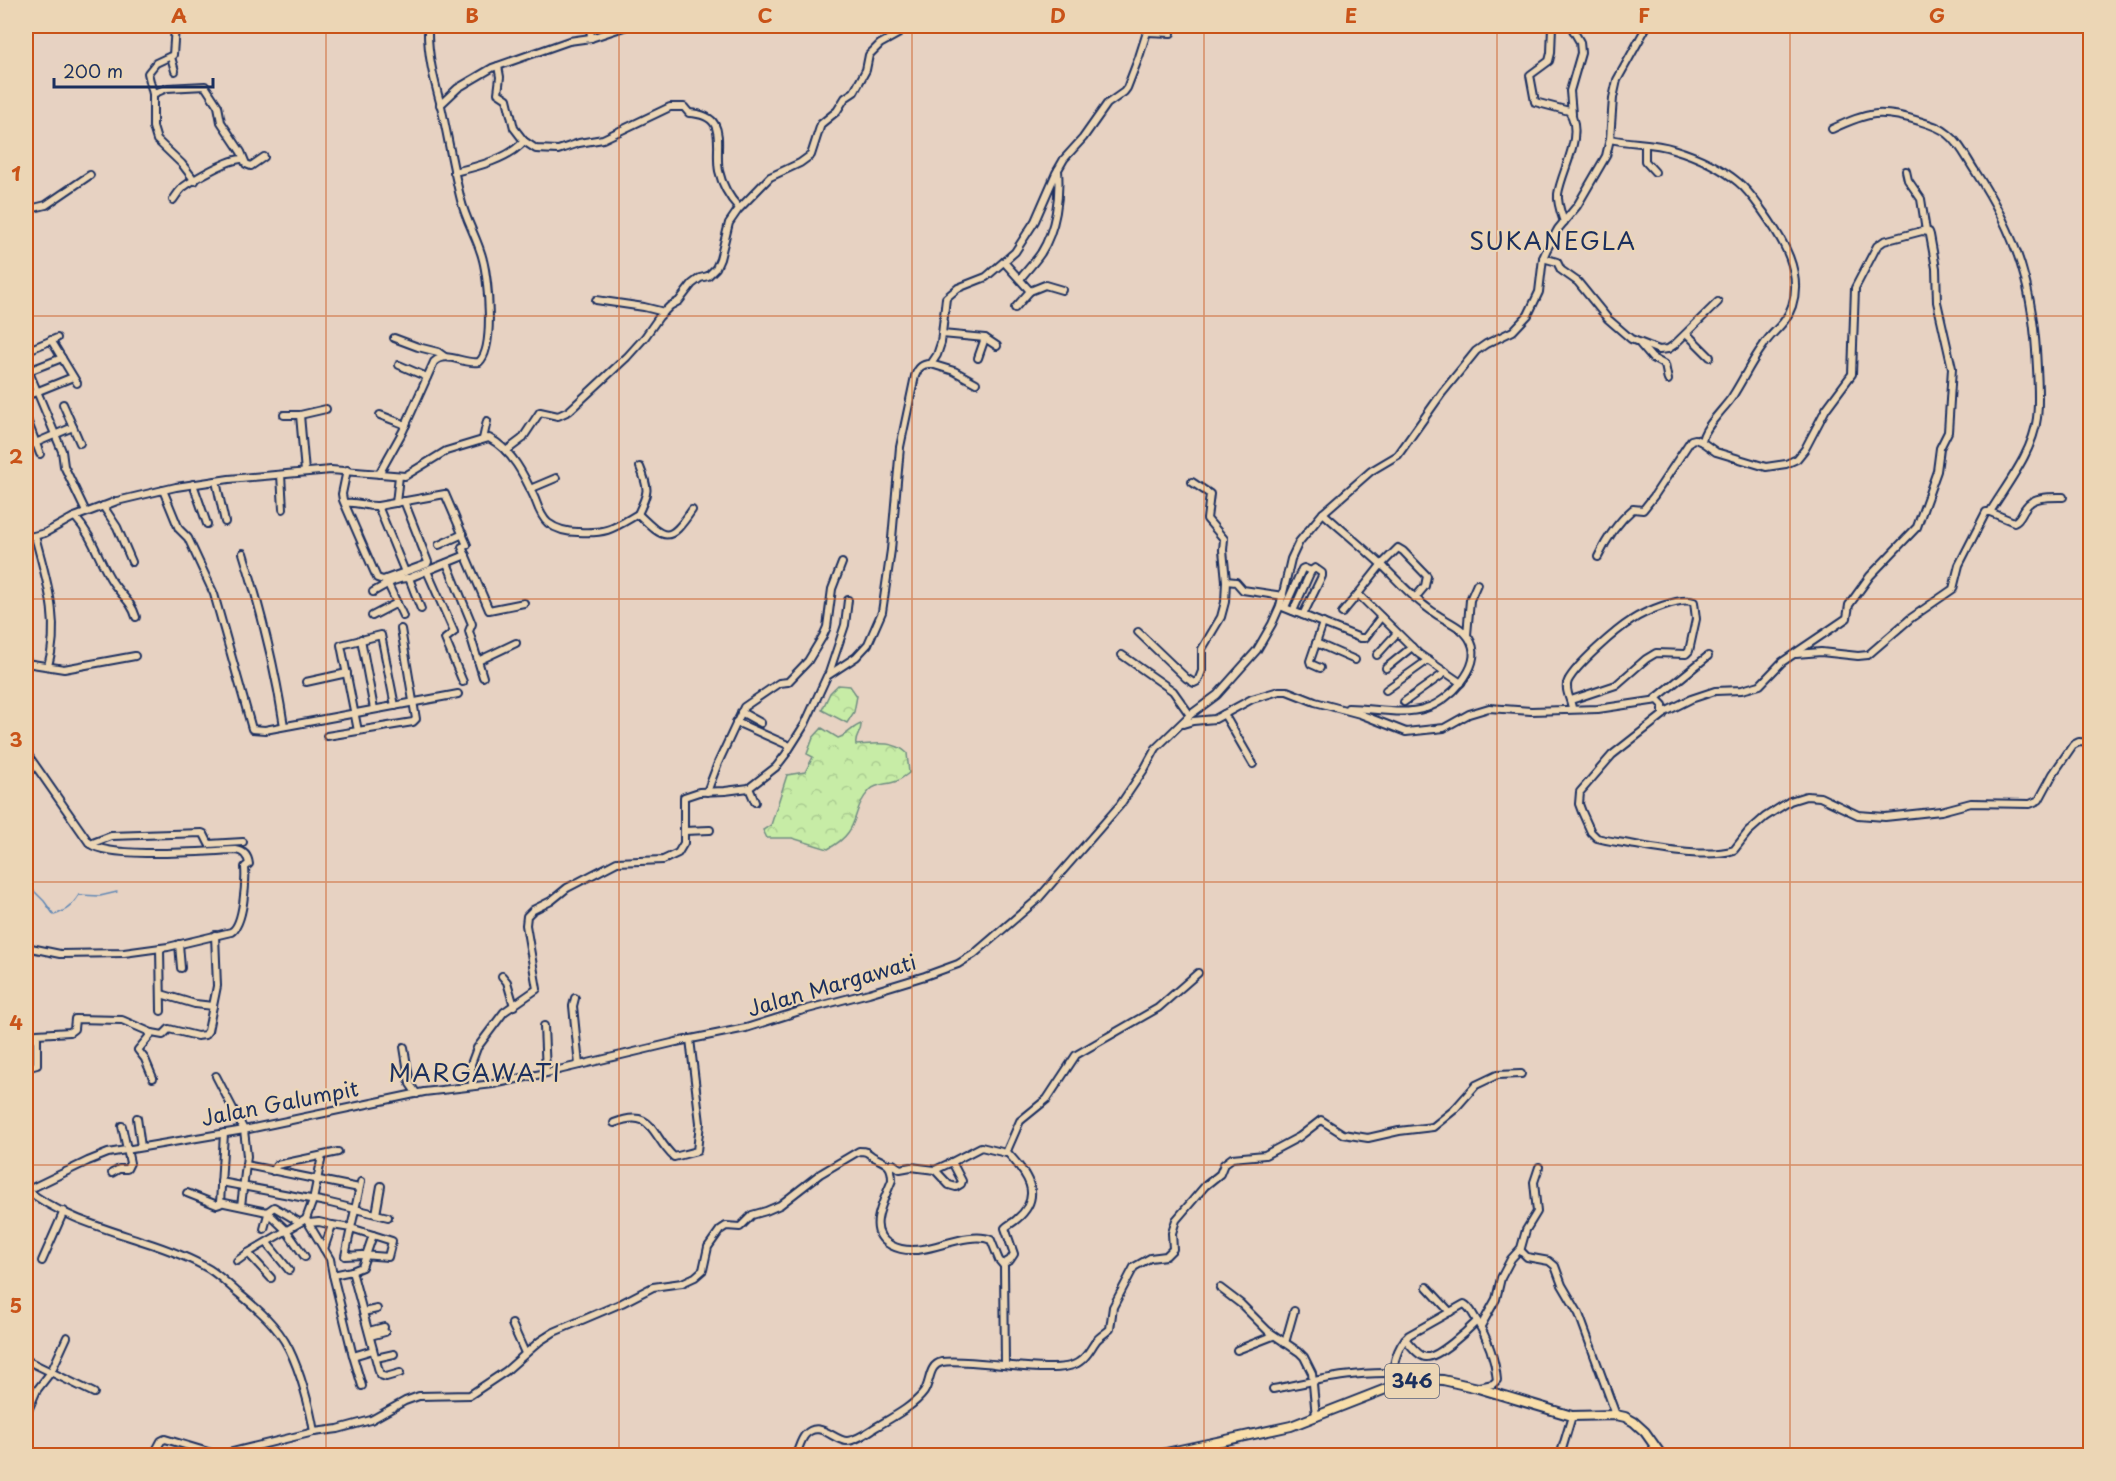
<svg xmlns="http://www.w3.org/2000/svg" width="2116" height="1481" viewBox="0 0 2116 1481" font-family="'Playpen Sans',sans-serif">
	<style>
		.forest { fill: url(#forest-crowns); stroke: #718e82; stroke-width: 1.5 }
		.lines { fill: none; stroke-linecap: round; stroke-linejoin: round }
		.stream { stroke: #6389b5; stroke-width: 1.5 }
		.minor-casing { stroke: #1b2f5e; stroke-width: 10 }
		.major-casing { stroke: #1b2f5e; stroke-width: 12 }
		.minor { stroke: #ecd6b5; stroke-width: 6 }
		.major { stroke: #f8deab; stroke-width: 8 }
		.grid { fill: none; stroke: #c95318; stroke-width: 1.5; stroke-opacity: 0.55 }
		.labels { text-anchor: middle; stroke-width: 4.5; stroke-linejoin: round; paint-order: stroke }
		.shield { fill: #ecd6b5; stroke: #5a6178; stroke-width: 1.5 }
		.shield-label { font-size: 20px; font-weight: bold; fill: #1b2f5e }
		.street-label { font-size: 21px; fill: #1b2f5e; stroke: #ecd6b5 }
		.quarter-label { font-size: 24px; letter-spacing: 1.5px; fill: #1b2f5e; stroke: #ecd6b5 }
		.neatline { fill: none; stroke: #c95318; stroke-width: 2 }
		.grid-label { font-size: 20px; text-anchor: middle; font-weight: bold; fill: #c95318 }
	</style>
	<defs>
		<pattern id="forest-crowns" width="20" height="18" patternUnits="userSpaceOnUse" patternTransform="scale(1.5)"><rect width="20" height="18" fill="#c7eca6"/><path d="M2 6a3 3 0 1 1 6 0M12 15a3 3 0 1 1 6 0" fill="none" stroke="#aacb91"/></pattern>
	</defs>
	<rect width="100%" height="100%" fill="#e7d2c2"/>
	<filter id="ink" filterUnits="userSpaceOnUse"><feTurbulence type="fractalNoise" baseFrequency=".0167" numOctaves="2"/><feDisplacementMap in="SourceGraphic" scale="12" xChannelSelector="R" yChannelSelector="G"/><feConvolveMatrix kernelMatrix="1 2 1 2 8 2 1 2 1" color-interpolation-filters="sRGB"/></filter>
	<g filter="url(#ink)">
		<g class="forest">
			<polygon points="838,685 850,686 857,696 854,712 847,723 822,710 830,693"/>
			<path d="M861 724C862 732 854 737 856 745 874 744 893 740 907 753L909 773C905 776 901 779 897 781 888 785 877 783 870 790 849 812 863 830 828 849L792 838H767L763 830 771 825 787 775 805 772 813 757 807 754 813 738 822 728 838 738C848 735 852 727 861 724Z"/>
		</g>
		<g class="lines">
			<path class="stream" d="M26 883 44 901 54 915C66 911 72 906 79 895L100 896 117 892"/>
			<defs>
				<g id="minor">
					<polyline points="175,26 173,55 156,63 148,73 153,94 153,127 157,140 182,164 195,181"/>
					<polyline points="590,26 591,38"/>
					<path d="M1552 26 1551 53 1549 61 1530 75 1535 102 1569 111C1585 135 1562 169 1558 194 1557 203 1561 213 1564 222"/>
					<polyline points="1147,32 1171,33"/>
					<polyline points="171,57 175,71"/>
					<path d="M498 66 500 77 498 93 507 99 514 128 524 141 536 149 558 150 579 143 603 139 670 107H684L689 113C730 115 714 145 719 171 722 185 729 197 739 208"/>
					<polyline points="153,94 167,88 205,86 218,106 221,122 241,152 246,164 251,166 264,157"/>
					<polyline points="440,105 458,88 492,68 569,41 591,38 627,26"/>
					<polyline points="1572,114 1570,91 1581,53 1580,42 1573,30 1573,26"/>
					<path d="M1832 129C1869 112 1880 109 1919 121 1929 124 1940 127 1948 134 1960 143 1967 159 1975 171 2018 237 2034 290 2037 368 2038 385 2039 402 2037 418 2033 452 2007 484 1990 512"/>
					<path d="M1610 139C1631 144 1653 142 1673 149 1696 156 1720 167 1738 182 1749 191 1756 202 1764 213 1783 240 1803 272 1792 306 1785 326 1773 330 1763 346 1751 362 1743 380 1732 397 1725 408 1702 429 1702 442L1716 452 1766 467 1786 464 1797 459 1805 449 1826 409 1852 374 1855 288 1877 246 1884 241 1922 231 1929 232 1930 235 1936 268 1937 302 1952 368 1948 432 1940 448 1937 471 1917 527 1870 576 1849 605 1847 618 1782 662 1760 685 1742 690 1715 691 1691 699 1665 712"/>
					<polyline points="1645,144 1645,161 1655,172"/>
					<polyline points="1906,171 1908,180 1921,199 1926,231"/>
					<path d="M454 172C476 167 509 159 524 141"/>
					<path d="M173 200C176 196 178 192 182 188 194 179 230 158 243 159"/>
					<polyline points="26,210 46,205 90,175"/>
					<polyline points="1543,258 1557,262 1561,270 1578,282 1608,319 1631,339 1659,350 1668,349 1674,345 1718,302"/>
					<polyline points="1004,262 1030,291 1015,308"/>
					<path d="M1020 279C1027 270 1035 262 1041 253 1056 229 1060 197 1058 170"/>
					<polyline points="1030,291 1045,285 1062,290"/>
					<polyline points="596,300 644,307 664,312"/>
					<polyline points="942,334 985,338 997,346"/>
					<polyline points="1687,334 1710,357"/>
					<polyline points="394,338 418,347 438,352 445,357"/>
					<polyline points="51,340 77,383"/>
					<polyline points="1640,344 1652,358 1665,365 1668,380"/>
					<polyline points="26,351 57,338"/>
					<polyline points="978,358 985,338"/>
					<polyline points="931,364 954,371 976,383"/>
					<polyline points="26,365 62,451 64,466 86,512"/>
					<polyline points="399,365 427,377"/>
					<polyline points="26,372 62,358"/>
					<polyline points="26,396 73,377"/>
					<polyline points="63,404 80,443"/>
					<polyline points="284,415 300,415 326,409"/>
					<polyline points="300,415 305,472"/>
					<polyline points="380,415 406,425"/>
					<polyline points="26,417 40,454"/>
					<polyline points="483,439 487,421"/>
					<polyline points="26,447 73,427"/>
					<polyline points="506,451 522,439 540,412 558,416 569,411 627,357 645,337 659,317 670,306 679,301 692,284 700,278 708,276 716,268 720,259 729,223 738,210 770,177 800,163 811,155 821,124 837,111 845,98 854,92 866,70 869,55 880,44 898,34 903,26"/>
					<polyline points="347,470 342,494 343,500 377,578 383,580 405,572 378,506"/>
					<path d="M379 474 403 431 434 362C447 350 463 365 479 362 495 349 488 279 483 260 478 239 466 221 461 200 453 169 448 137 441 106 434 80 427 53 428 26"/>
					<polyline points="281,475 283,509"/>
					<polyline points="216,481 225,522"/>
					<polyline points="193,484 207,524"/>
					<polyline points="530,489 556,478"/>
					<polyline points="163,490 179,529 188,538 214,594 252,729 265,730 458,694"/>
					<polyline points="404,501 428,562 427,564 405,572"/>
					<path d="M346 503C357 501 366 507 378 506L445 494 467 545 462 547 489 610 524 603"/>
					<polyline points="396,503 399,476"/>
					<polyline points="103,506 117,527 132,562"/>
					<path d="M1323 513C1343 531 1365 549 1385 568 1401 584 1416 601 1436 614 1448 622 1465 628 1471 642 1483 667 1448 702 1426 708 1402 716 1374 708 1348 708"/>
					<path d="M638 514C649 491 649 490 640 467"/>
					<path d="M75 517C93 537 97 556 110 578 119 594 131 600 136 617"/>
					<path d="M35 536C46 579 61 621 48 666"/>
					<path d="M26 538 45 533 72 518 117 501 176 487 229 479 331 470 405 476 446 451 489 438C512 450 524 475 535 499 538 507 541 517 548 523 556 529 568 532 578 532 608 534 614 528 638 514 665 540 669 544 692 510"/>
					<polyline points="439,545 463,534"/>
					<path d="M243 553C261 610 275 667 284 726"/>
					<path d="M1598 557C1606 540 1619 521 1633 509L1643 510 1654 496 1691 440 1695 439 1702 442"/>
					<polyline points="447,563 472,624 469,631 483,677"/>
					<polyline points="427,571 454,632 445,639 463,682"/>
					<polyline points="409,578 421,609"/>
					<polyline points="1226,581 1236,582 1243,590 1283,596"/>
					<polyline points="388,584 403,616"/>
					<path d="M373 592C384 586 396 577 409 578L466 555"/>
					<polyline points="1415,598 1425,586 1427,576 1403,551 1398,548 1381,565 1358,594 1419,654 1461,683"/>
					<polyline points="1280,606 1360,638 1365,638 1381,617"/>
					<polyline points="1285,607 1302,569 1304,568 1311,571"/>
					<polyline points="1293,611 1311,571 1315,568 1322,573 1322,576 1303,615"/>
					<polyline points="1342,613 1358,594"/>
					<polyline points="372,616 397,603"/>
					<polyline points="1138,632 1186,678 1194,683 1198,681 1202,671 1202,649 1221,617 1225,602 1226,581 1223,550 1224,539 1207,519 1210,494 1192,482"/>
					<polyline points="1467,635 1470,600 1477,584"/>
					<polyline points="361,639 374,709"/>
					<polyline points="1316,643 1355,660"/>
					<path d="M1796 654 1821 652 1858 656 1868 655 1911 618 1953 589 1959 565 1986 512H1990L2014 522C2021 519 2021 513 2026 507 2033 496 2051 497 2063 497"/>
					<polyline points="1122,655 1173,691 1190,715"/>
					<polyline points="1377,655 1397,633"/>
					<polyline points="478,661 516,643"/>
					<polyline points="26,663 64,669 135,656"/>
					<polyline points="1320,668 1311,664 1310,661 1323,623"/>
					<polyline points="1386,668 1412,647"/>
					<polyline points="829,673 845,625 848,600"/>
					<polyline points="306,682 347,673"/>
					<polyline points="1386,690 1428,660"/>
					<polyline points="1655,699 1708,656"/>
					<path d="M1571 700 1616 685 1646 659 1656 653 1686 654 1689 651 1696 619 1694 602C1681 596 1644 612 1632 620 1616 630 1576 665 1568 681 1564 689 1571 700 1572 708"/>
					<polyline points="1404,702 1446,672"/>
					<polyline points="741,712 761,723"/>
					<polyline points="1224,714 1253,764"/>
					<polyline points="736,722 790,746"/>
					<path d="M1183 724 1193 721 1215 719 1252 699 1279 691H1287L1315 702 1360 714 1406 732 1444 728 1469 714 1489 708 1531 711 1598 709 1658 700 1663 705V715L1612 755 1580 792 1579 804 1582 812 1591 832 1597 838C1608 841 1619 842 1630 844 1658 849 1707 859 1734 850L1748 832 1765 817 1790 801 1806 796 1820 797 1858 815 1885 817 1941 811 1971 803 2030 804 2039 800 2053 774 2073 745 2079 742 2090 743"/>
					<polyline points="358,731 341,645 381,635 395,706"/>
					<polyline points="327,736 413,722 416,719 401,629"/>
					<path d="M26 752 90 844C111 859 206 851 236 850 244 851 248 856 249 864L245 867C246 881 244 925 231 932L168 947 124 953 60 954 26 947"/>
					<polyline points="749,788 755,802"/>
					<polyline points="707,792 718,763 744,707 779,683 788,682 808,661 823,636 827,627 832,589 842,563"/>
					<polyline points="684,831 710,830"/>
					<polyline points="90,844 111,836 202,833 204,834 209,844 243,842"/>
					<polyline points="179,944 181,968"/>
					<polyline points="160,948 161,1011"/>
					<polyline points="502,976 507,982 514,1006"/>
					<polyline points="161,994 195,1004 213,1006"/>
					<polyline points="575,998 573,1006 579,1065"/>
					<polyline points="544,1026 546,1073"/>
					<polyline points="404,1047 410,1084 417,1094"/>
					<polyline points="26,1068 37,1065 37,1034 70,1032 74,1029 75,1019 122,1020 152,1033"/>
					<polyline points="216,1076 244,1130 247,1156 241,1206"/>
					<polyline points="153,1078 145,1059 138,1050 152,1033 163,1035 169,1029 197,1036 205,1035 208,1031 217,986 215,935"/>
					<path d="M472 1086 471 1064 477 1048 504 1012 537 989 526 925 527 916 533 910 551 901 567 888 617 862 663 860 678 853 684 843V797L699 792 725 791 749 788 776 767 786 754 805 724 827 676 856 657 868 644 882 612 891 550 900 447 915 376C918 368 922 363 931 364L937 355 941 343 946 298 958 288 986 277 1015 252 1035 221 1056 173 1064 159 1083 138 1107 104 1124 92 1127 88 1139 57 1147 32 1146 26"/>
					<polyline points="137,1118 141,1147"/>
					<path d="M614 1123C654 1107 651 1136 674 1157L697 1151 700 1123 690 1039"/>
					<polyline points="888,1164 893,1164 900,1169 911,1167 935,1170 949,1185 956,1187 961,1184 962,1181 952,1162 981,1147 1006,1153 1020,1121 1047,1099 1076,1055 1158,1008 1198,973"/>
					<polyline points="246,1165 359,1188"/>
					<polyline points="935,1170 952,1162"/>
					<polyline points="273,1171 277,1165 338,1152"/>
					<polyline points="112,1173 119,1169 127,1169 130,1163 122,1126"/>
					<polyline points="221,1182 326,1202 388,1217"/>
					<path d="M26 1189C59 1216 103 1228 142 1241 164 1248 189 1257 209 1269 220 1276 228 1284 237 1292 258 1309 277 1325 289 1349 300 1371 310 1407 314 1432"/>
					<polyline points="26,1191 88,1161 108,1153 244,1130 424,1092 493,1084 546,1073 676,1042 746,1028 800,1011 869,993 925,976 958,964 974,954 1038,899 1120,805 1145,768 1156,748 1190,715 1217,695 1257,650 1272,624 1280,606 1291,559 1299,542 1323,513 1371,471 1398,455 1442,393 1476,351 1486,344 1513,331 1528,315 1539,292 1543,258 1547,249 1558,229 1577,206 1606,156 1610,139 1613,98 1617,80 1647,26"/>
					<polyline points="187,1193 217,1205 220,1204 224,1133"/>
					<polyline points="220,1202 267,1212 286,1230 305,1257"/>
					<polyline points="267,1212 274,1207 299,1222"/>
					<polyline points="376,1214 381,1186"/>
					<polyline points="306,1219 330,1259 333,1275 352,1271 380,1375 386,1377 400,1373"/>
					<polyline points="309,1223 319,1222 332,1225"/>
					<polyline points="264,1229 268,1214"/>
					<polyline points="267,1243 289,1270"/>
					<polyline points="324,1249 332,1225 351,1228 345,1256 362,1255 388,1257 392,1241 373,1235"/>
					<polyline points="1520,1250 1527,1257 1549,1261 1555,1266 1562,1285 1579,1314 1616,1415"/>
					<polyline points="42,1261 64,1211"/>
					<polyline points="237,1261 248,1253"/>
					<path d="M1003 1264 1010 1260 1014 1254 1005 1228C1009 1224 1013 1223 1017 1219 1045 1195 1026 1173 1007 1152"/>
					<polyline points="352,1271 362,1267 373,1235 351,1228 361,1182"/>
					<polyline points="333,1275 353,1356 373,1350"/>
					<polyline points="271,1278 248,1253 306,1219 313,1200 322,1156"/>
					<polyline points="1427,1287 1450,1312"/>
					<polyline points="1220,1288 1241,1304 1268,1331 1299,1352 1304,1357 1312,1373 1316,1417"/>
					<polyline points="363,1312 377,1309"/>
					<polyline points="512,1324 525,1353"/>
					<polyline points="1481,1326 1496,1299 1501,1278 1511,1259 1521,1248 1526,1230 1537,1212 1534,1182 1539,1167"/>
					<polyline points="369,1331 384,1327"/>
					<polyline points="370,1336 385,1332"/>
					<path d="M1405 1339C1410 1344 1419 1357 1426 1357 1438 1358 1468 1330 1477 1321"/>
					<polyline points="1285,1343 1294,1311"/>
					<polyline points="1237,1350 1273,1336"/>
					<polyline points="353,1356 362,1386"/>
					<polyline points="376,1358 394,1354"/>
					<polyline points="26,1360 94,1393"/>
					<path d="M1391 1386C1393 1368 1395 1348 1409 1335L1464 1304C1470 1307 1472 1313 1476 1319 1488 1339 1495 1357 1497 1380L1493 1384 1479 1387"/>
					<path d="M1273 1389C1314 1381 1350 1372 1392 1373"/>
					<polyline points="26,1415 37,1390 51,1372 67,1337"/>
					<path d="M153 1456 161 1441 165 1439 215 1454H224L314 1432 338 1429 371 1420 405 1401 419 1396 470 1395 506 1371 540 1341 554 1332 622 1303 653 1287 682 1283 695 1277 703 1270 708 1247 720 1230 726 1226 740 1227 752 1215 766 1211 780 1205 820 1174 859 1151C866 1151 867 1152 872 1156 884 1163 892 1162 892 1180 887 1193 880 1206 878 1219 874 1245 902 1253 923 1249 942 1246 973 1232 991 1240L999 1260 1004 1266 1005 1365"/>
					<path d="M795 1456C799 1449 800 1441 805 1435 819 1419 834 1441 847 1441 856 1441 868 1432 876 1427 891 1418 914 1406 924 1392 931 1382 928 1365 942 1362 973 1357 1057 1378 1079 1362 1088 1356 1090 1349 1096 1341 1100 1336 1106 1333 1110 1329L1113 1307 1134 1267 1150 1258 1166 1256 1173 1249 1172 1233 1176 1220 1205 1186 1220 1174 1224 1164 1232 1158 1265 1155 1299 1137 1321 1120 1343 1134 1368 1138 1399 1131 1433 1127 1454 1110 1476 1085 1497 1075 1521 1074"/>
					<polyline points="1560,1456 1572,1416"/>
				</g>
				<polyline id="major" points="1152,1456 1291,1426 1401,1383 1426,1379 1443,1380 1478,1388 1572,1416 1616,1415 1625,1417 1634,1422 1645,1432 1662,1456"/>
			</defs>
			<use href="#minor" class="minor-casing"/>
			<use href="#major" class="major-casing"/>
			<use href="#minor" class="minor"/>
			<use href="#major" class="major"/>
		</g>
	</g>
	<path class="grid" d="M326 26V1456M619 26V1456M912 26V1456M1204 26V1456M1497 26V1456M1790 26V1456M26 316H2090M26 599H2090M26 882H2090M26 1165H2090"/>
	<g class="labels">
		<rect class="shield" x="1385" y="1364" width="54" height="34" rx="4.5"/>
		<g class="shield-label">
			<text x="1412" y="1388">346</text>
		</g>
		<g class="street-label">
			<text transform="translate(832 986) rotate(-16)" y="7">Jalan Margawati</text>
			<text transform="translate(280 1104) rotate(-11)" y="7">Jalan Galumpit</text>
		</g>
		<g class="quarter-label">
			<text x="1553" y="250">SUKANEGLA</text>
			<text x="475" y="1082">MARGAWATI</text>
		</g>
	</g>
	<rect width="2116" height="1481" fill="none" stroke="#ecd6b5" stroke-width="66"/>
	<path d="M54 78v9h159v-9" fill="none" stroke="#1b2f5e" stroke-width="3"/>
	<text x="63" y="78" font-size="18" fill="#1b2f5e" stroke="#ecd6b5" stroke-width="4.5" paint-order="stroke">200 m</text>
	<rect x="33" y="33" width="2050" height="1415" class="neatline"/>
	<g class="grid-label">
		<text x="179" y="23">A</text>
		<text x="472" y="23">B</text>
		<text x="765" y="23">C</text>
		<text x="1058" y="23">D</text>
		<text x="1351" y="23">E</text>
		<text x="1644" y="23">F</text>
		<text x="1937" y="23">G</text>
		<text x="16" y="181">1</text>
		<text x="16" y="464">2</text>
		<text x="16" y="747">3</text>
		<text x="16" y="1030">4</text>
		<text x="16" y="1313">5</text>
	</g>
</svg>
